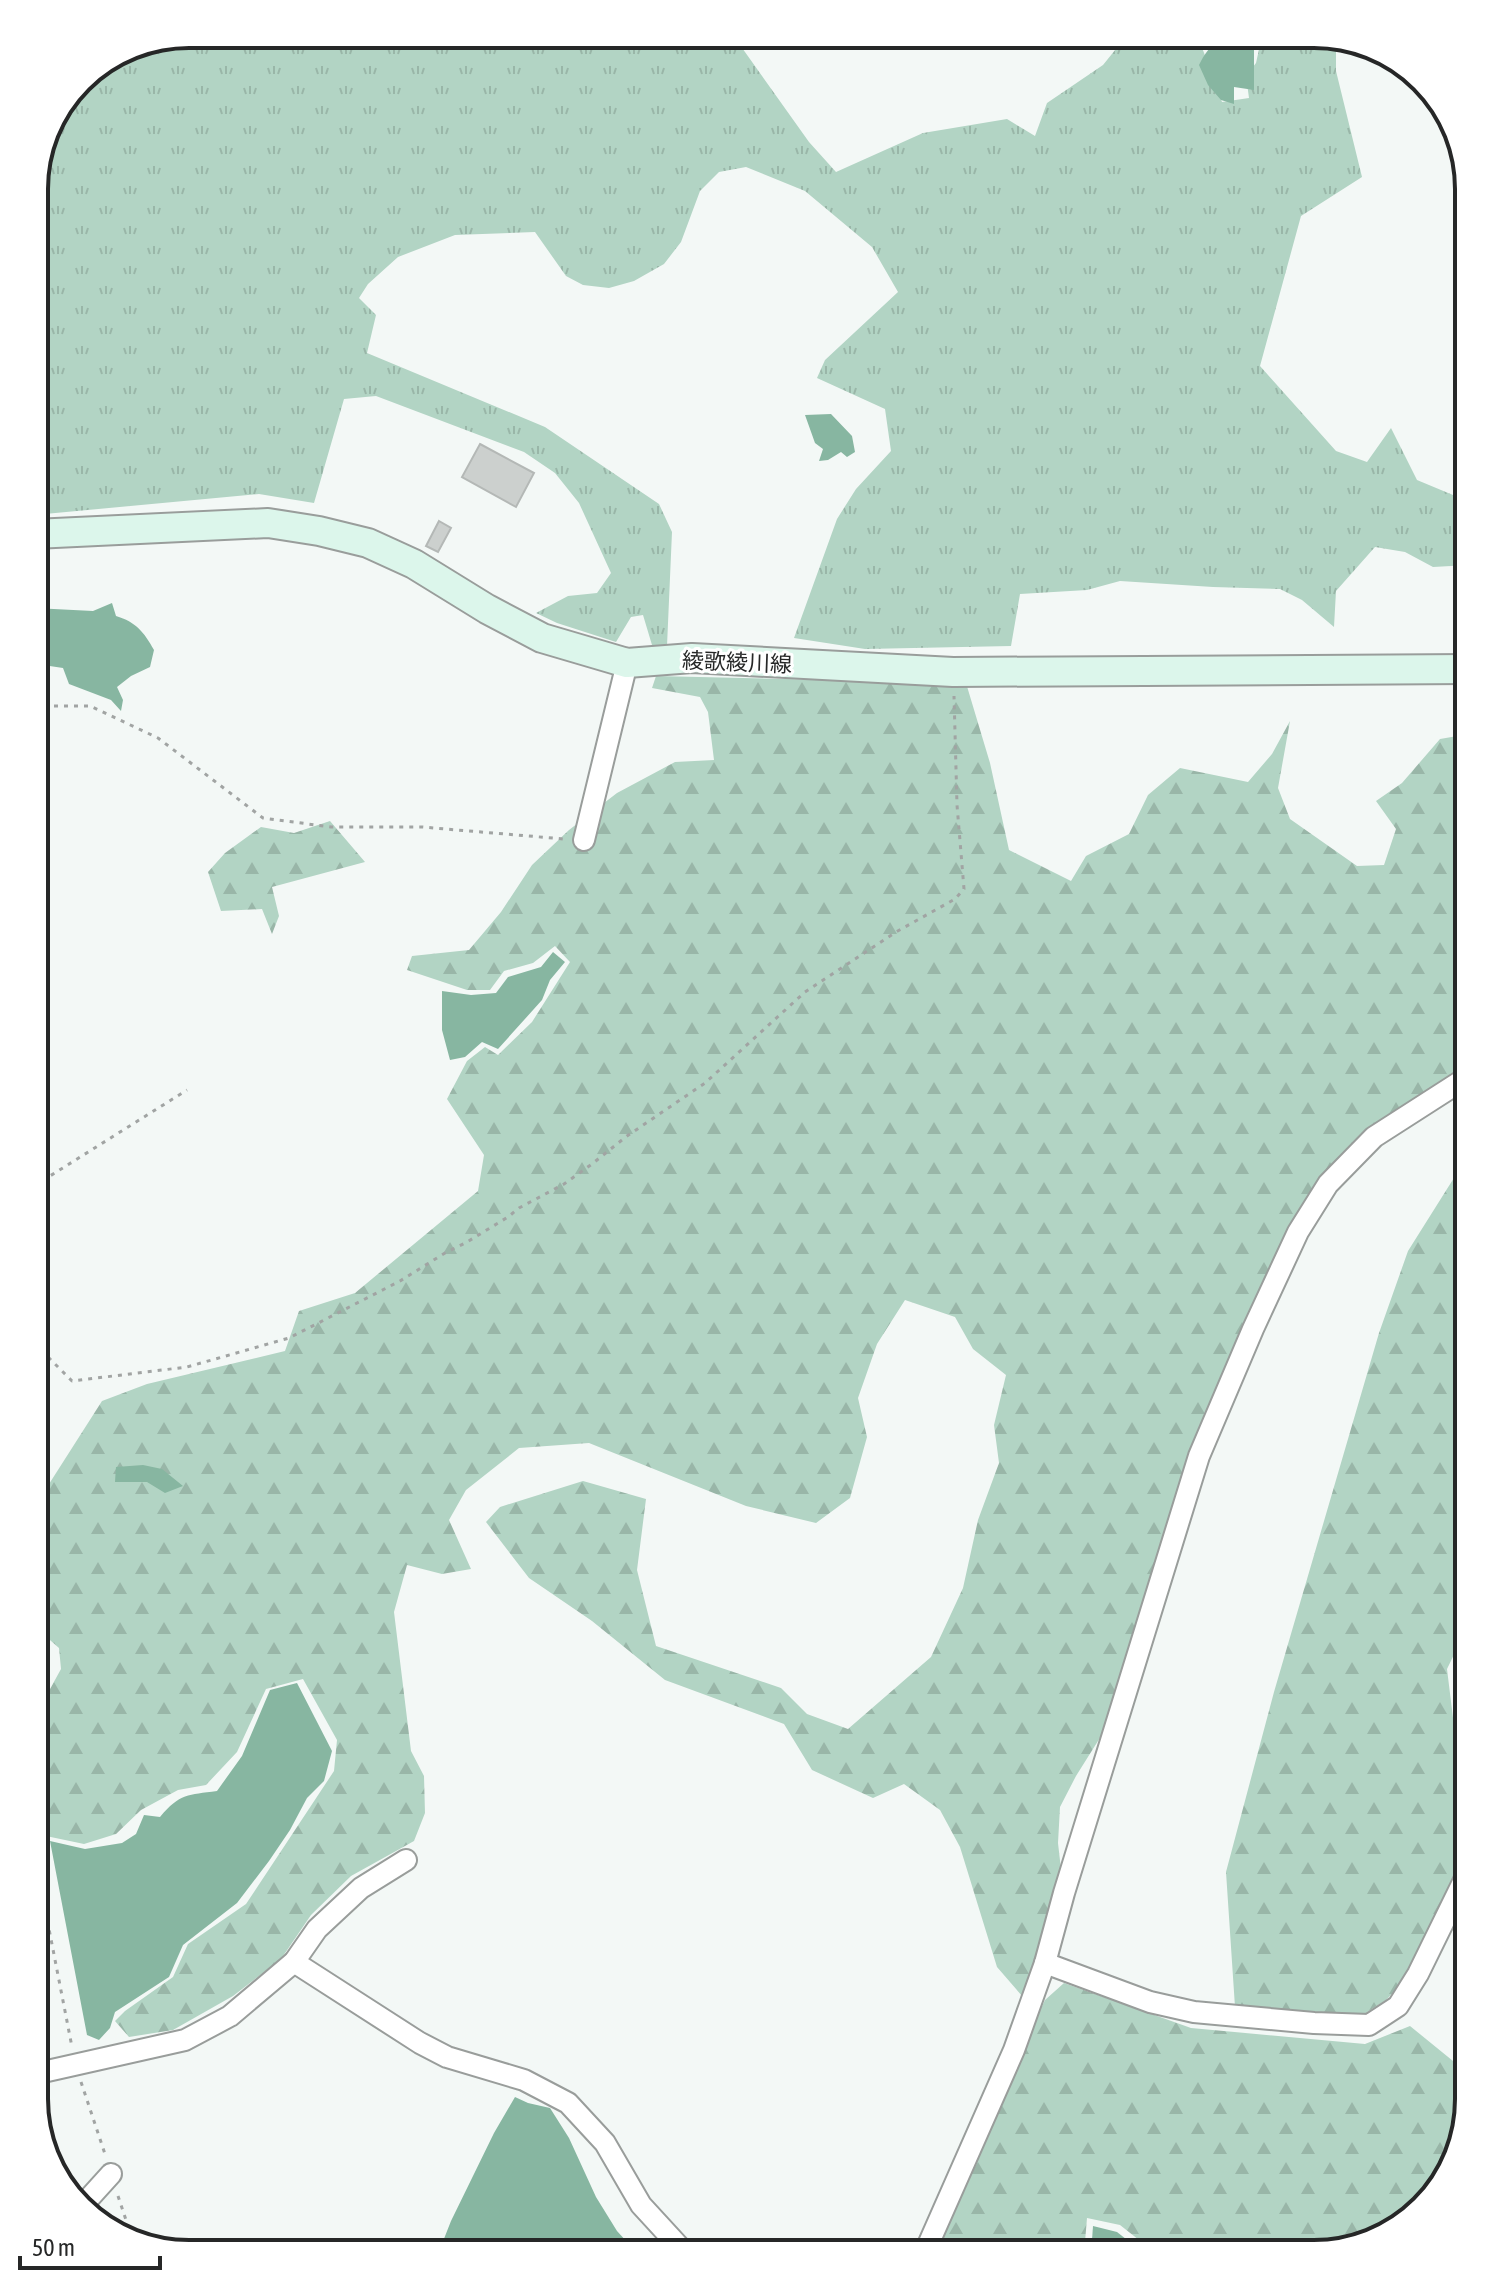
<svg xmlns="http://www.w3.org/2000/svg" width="1503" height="2288" viewBox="0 0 1503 2288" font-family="'Asap Condensed','Noto Sans JP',sans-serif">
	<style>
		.grass { fill: url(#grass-tufts) }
		.forest { fill: url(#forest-firs) }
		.water { fill: #87b6a1 }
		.building { fill: #ccd0ce; stroke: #b4b8b6; stroke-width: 2 }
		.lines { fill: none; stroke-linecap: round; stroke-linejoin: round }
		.street-casing { stroke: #999d9b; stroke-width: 24 }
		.secondary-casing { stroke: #999d9b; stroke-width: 32 }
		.path { stroke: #a1a4a3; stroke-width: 3; stroke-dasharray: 4 6; stroke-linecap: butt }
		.street { stroke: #fff; stroke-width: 20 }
		.secondary { stroke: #dcf6eb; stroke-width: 28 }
		.labels { text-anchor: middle; stroke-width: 6; stroke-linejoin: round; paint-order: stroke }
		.street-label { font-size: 22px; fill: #262727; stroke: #fff }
		.rim { fill: none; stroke: #262727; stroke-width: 4 }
	</style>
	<defs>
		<pattern id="grass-tufts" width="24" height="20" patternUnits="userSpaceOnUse" patternTransform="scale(2)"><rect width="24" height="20" fill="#b2d4c4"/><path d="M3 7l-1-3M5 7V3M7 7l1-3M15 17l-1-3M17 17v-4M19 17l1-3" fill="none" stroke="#99b6a8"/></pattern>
		<pattern id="forest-firs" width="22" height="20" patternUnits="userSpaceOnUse" patternTransform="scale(2)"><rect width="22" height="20" fill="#b2d4c4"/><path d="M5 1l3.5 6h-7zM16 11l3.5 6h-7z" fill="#99b6a8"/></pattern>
	</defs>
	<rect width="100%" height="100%" fill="#f3f8f6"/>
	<polygon class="grass" points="189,34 588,34 611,45 623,34 752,34 740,45 809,142 836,172 923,133 1007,119 1035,136 1047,103 1103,65 1128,34 1200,42 1222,102 1249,98 1246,76 1256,63 1260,45 1272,34 1324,34 1336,38 1336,71 1362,177 1301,216 1260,366 1336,451 1367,462 1391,428 1417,480 1453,495 1469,491 1469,565 1433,567 1405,552 1375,547 1336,591 1334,627 1302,600 1280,589 1213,587 1120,581 1087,590 1020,594 1011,646 865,649 794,638 837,519 856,489 891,451 885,409 817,378 825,360 898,292 872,247 805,191 746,167 719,172 700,191 681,242 664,264 634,281 609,288 583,285 566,276 535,232 455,235 398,257 368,284 359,298 376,315 367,353 545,427 659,504 672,532 667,646 652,645 643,615 631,617 616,642 557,623 536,613 568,596 597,593 611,573 579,503 555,473 524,452 376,396 344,399 314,503 259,494 34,515 34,179 46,129 80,79 130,46"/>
	<g class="forest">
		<polygon points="656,676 966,683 990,763 1009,850 1071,881 1086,856 1129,834 1148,795 1180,768 1248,782 1272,754 1290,721 1278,788 1290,819 1357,866 1384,865 1396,829 1376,801 1402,783 1440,739 1469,734 1469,1065 1365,1134 1321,1176 1289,1229 1167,1536 1103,1733 1076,1776 1060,1807 1058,1843 1062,1878 1022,1996 997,1967 960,1847 940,1810 904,1784 873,1798 812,1770 784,1724 665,1680 592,1621 529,1578 486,1522 500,1507 583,1481 646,1499 637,1570 656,1646 781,1688 807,1714 848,1729 931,1657 963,1588 978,1520 999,1463 994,1425 1006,1375 973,1349 955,1317 905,1300 877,1344 858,1398 867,1437 850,1498 816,1523 746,1506 589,1443 519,1448 466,1490 449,1520 471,1569 442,1574 407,1565 394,1612 411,1751 424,1776 425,1813 414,1841 351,1876 311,1915 281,1959 233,1996 173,2030 129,2037 115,2021 125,2011 173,1977 188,1944 246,1904 334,1771 337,1740 303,1679 266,1689 237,1752 206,1785 178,1790 141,1810 116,1834 84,1844 46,1836 34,1815 34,1712 39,1709 61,1669 59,1648 34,1626 34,1520 42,1495 102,1401 147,1384 285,1351 299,1311 355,1293 478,1191 484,1155 447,1099 467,1061 485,1047 498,1055 532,1022 570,962 555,946 533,963 504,971 490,990 467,990 407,970 412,956 469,950 501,912 532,865 569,830 617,793 675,762 714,760 708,712 700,697 652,688"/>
		<polygon points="330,821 365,862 272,887 279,916 272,934 262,909 221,911 208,872 225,853 261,827 294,833"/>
		<polygon points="1469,1154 1469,1631 1465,1632 1447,1669 1463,1799 1469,1805 1469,1856 1410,1975 1386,2000 1361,2016 1235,2007 1226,1872 1274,1692 1379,1333 1408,1251"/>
		<polygon points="1064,1983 1191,2028 1365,2044 1410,2026 1469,2074 1469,2100 1448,2177 1391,2233 1315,2254 1136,2254 1139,2240 1120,2225 1087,2218 1084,2254 933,2254 970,2159 1045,2000"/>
	</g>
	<g class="water">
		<path d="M1250 34H1254V90L1234 87V104L1221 100 1208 85 1199 65C1211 42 1216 40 1243 40Z"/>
		<polygon points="831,414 852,436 855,452 847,457 841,452 828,460 819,461 823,449 815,443 805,415"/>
		<path d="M112 603 116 616C136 622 144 632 154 650L150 667 131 676 117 687 123 700 121 711 111 700 69 684 63 668 43 665 34 681V608L93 611Z"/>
		<polygon points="553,952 565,962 550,980 542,1000 498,1049 482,1042 465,1057 450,1060 442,1030 442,991 471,995 496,993 508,977 541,967"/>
		<polygon points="143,1465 162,1469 183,1486 165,1493 147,1482 115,1482 116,1467"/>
		<path d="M297 1683 332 1751 324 1781 307 1798 290 1830 269 1861 237 1903 183 1945 169 1977 115 2012 110 2028 99 2040 87 2035 50 1841 85 1849 122 1843 136 1834 144 1815 160 1817C180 1793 188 1795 217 1791L242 1756 270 1690Z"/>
		<polygon points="515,2097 528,2103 550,2108 569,2138 596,2197 617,2231 638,2254 438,2254 451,2221 494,2133"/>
		<polygon points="1093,2226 1117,2232 1131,2243 1129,2254 1091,2254"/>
	</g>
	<g class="building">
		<polygon points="480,444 534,473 516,507 462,477"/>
		<polygon points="439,521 451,528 438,552 426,546"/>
	</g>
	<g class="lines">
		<defs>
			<g id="street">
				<polyline points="584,840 627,663"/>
				<polyline points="294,1962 420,2043 447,2057 524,2080 568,2103 605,2143 641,2205 686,2254"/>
				<polyline points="1045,1963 1150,2002 1194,2012 1314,2023 1369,2025 1398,2006 1418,1974 1469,1870"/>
				<polyline points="34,2074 185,2040 230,2016 294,1962 317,1929 361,1888 406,1860"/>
				<polyline points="82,2206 111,2174"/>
				<polyline points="924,2254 1014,2050 1045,1963 1064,1893 1199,1456 1253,1329 1298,1232 1328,1184 1374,1137 1469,1076"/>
			</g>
			<polyline id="secondary" points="34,534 268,523 319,531 368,543 414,564 487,609 542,638 627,663 692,658 953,672 1469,669"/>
		</defs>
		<use href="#street" class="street-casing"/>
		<use href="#secondary" class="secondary-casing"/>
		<g class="path">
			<polyline points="34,706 90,706 158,738 263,818 331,827 422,827 564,839"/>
			<polyline points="34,1186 187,1090"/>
			<polyline points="34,1343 72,1381 187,1367 289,1338 400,1281 445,1253 467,1242 508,1217 519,1208 564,1184 592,1164 627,1136 705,1083 805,992 896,932 955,899 964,889 957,805 954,696"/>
			<polyline points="34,1852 72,2047"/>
			<polyline points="81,2082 105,2154"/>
			<polyline points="118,2196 132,2238"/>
		</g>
		<use href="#street" class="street"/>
		<use href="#secondary" class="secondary"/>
	</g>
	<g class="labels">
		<g class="street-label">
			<text transform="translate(737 662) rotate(2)" y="8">綾歌綾川線</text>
		</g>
	</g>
	<path d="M0 0H1503V2288H0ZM189 48H1314A141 141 0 0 1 1455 189V2099A141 141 0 0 1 1314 2240H189A141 141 0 0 1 48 2099V189A141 141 0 0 1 189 48Z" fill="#fff" fill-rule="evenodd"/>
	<path class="rim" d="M189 48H1314A141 141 0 0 1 1455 189V2099A141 141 0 0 1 1314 2240H189A141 141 0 0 1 48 2099V189A141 141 0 0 1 189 48Z"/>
	<path d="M20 2256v12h140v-12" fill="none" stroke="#262727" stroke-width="4"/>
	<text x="32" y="2256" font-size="24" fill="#262727" stroke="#ffffff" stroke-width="6" paint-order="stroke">50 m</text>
</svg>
